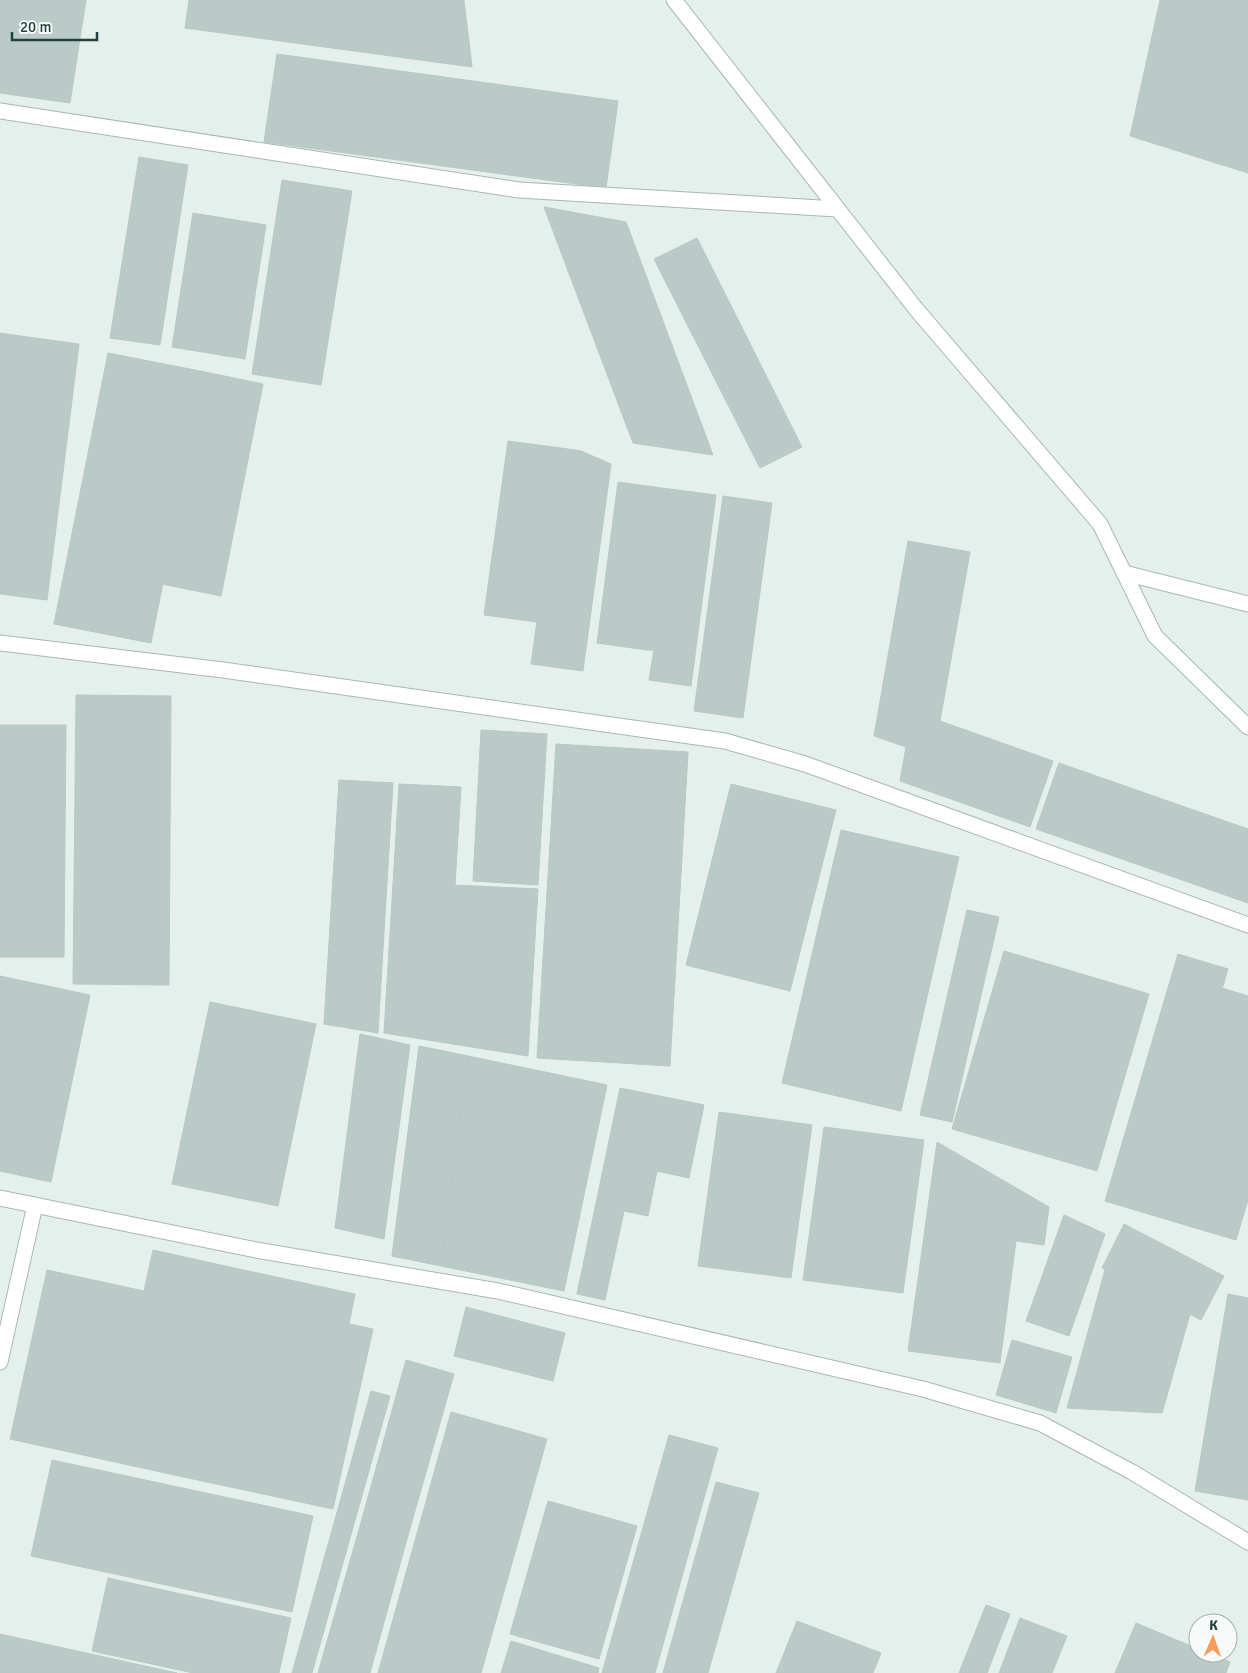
<svg xmlns="http://www.w3.org/2000/svg" width="1248" height="1673" viewBox="0 0 1248 1673" font-family="Signika,sans-serif">
	<style>
		.building { fill: #bacac6; stroke: #b7c9c5 }
		.lines { fill: none; stroke-linecap: round; stroke-linejoin: round }
		.minor-casing { stroke: #a7b8b5; stroke-width: 17 }
		.minor { stroke: #fff; stroke-width: 15 }
	</style>
	<rect width="100%" height="100%" fill="#e5efec"/>
	<g class="building">
		<polygon points="0,0 86,0 70,103 0,93"/>
		<polygon points="189,0 464,0 472,67 185,28"/>
		<polygon points="1160,0 1248,0 1248,173 1130,136"/>
		<polygon points="277,54 618,101 606,188 264,142"/>
		<polygon points="139,157 188,165 160,345 110,338"/>
		<polygon points="282,180 352,191 321,385 252,374"/>
		<polygon points="544,207 626,222 713,455 633,443"/>
		<polygon points="193,213 266,225 245,359 172,347"/>
		<polygon points="697,238 802,447 760,468 654,259"/>
		<polygon points="0,333 28,337 0,563"/>
		<polygon points="28,337 79,344 47,600 0,594 0,563"/>
		<polygon points="108,353 205,372 151,643 54,624"/>
		<polygon points="205,372 263,384 221,596 162,584"/>
		<polygon points="508,441 561,448 537,622 484,615"/>
		<polygon points="561,448 581,451 611,464 583,671 531,664"/>
		<polygon points="618,482 669,489 647,650 597,643"/>
		<polygon points="669,489 716,495 691,686 649,680 654,650 647,650"/>
		<polygon points="723,496 772,503 743,718 694,711"/>
		<polygon points="908,541 970,552 940,721 1053,761 1030,827 900,781 906,747 874,736"/>
		<polygon points="76,695 171,696 169,985 73,984"/>
		<polygon points="0,725 66,725 64,957 0,957"/>
		<polygon points="481,730 547,734 538,885 473,881"/>
		<polygon points="556,744 688,752 670,1066 537,1058"/>
		<polygon points="1059,763 1248,829 1248,903 1036,829"/>
		<polygon points="339,780 393,783 378,1033 324,1024"/>
		<polygon points="399,784 461,787 455,885 538,889 528,1056 384,1033"/>
		<polygon points="731,784 836,810 790,991 686,965"/>
		<polygon points="841,830 959,857 901,1111 782,1083"/>
		<polygon points="967,910 999,917 952,1122 920,1115"/>
		<polygon points="1004,951 1149,994 1097,1171 952,1129"/>
		<polygon points="1178,954 1228,969 1155,1216 1105,1201"/>
		<polygon points="0,976 90,995 51,1182 0,1171"/>
		<polygon points="1222,988 1248,996 1248,1200 1236,1240 1155,1216"/>
		<polygon points="210,1002 316,1024 278,1206 172,1184"/>
		<polygon points="360,1034 410,1045 384,1239 335,1228"/>
		<polygon points="419,1046 468,1056 441,1266 392,1256"/>
		<polygon points="468,1056 607,1085 564,1291 441,1266"/>
		<polygon points="620,1088 704,1105 689,1178 657,1171 648,1216 624,1211 605,1300 577,1294"/>
		<polygon points="719,1112 812,1125 791,1278 698,1266"/>
		<polygon points="824,1127 924,1140 903,1293 803,1280"/>
		<polygon points="937,1142 1049,1207 1044,1245 1016,1241 1000,1363 908,1351"/>
		<polygon points="1064,1215 1105,1234 1069,1336 1026,1321"/>
		<polygon points="1124,1224 1224,1276 1201,1320 1102,1268"/>
		<polygon points="153,1250 225,1266 179,1476 10,1439 47,1270 144,1291"/>
		<polygon points="225,1266 355,1294 349,1324 373,1329 333,1509 179,1476"/>
		<polygon points="1105,1270 1190,1314 1162,1413 1067,1408"/>
		<polygon points="1228,1294 1248,1298 1248,1500 1195,1491"/>
		<polygon points="466,1307 565,1333 553,1381 454,1356"/>
		<polygon points="1012,1340 1072,1357 1056,1413 996,1395"/>
		<polygon points="406,1360 454,1374 407,1539 360,1526"/>
		<polygon points="371,1391 390,1396 312,1673 292,1673"/>
		<polygon points="451,1412 547,1439 481,1673 378,1673"/>
		<polygon points="669,1435 718,1448 655,1673 602,1673"/>
		<polygon points="52,1460 313,1516 292,1612 31,1556"/>
		<polygon points="716,1482 759,1493 708,1673 663,1673"/>
		<polygon points="548,1501 637,1526 599,1659 510,1634"/>
		<polygon points="360,1526 407,1539 370,1673 318,1673"/>
		<polygon points="108,1578 291,1618 279,1673 193,1673 92,1651"/>
		<polygon points="986,1605 1010,1614 987,1673 959,1673"/>
		<polygon points="1020,1618 1067,1636 1052,1673 999,1673"/>
		<polygon points="797,1621 881,1653 873,1673 776,1673"/>
		<polygon points="1136,1623 1198,1649 1198,1653 1208,1653 1230,1662 1226,1673 1115,1673"/>
		<polygon points="0,1634 177,1673 0,1673"/>
		<polygon points="511,1641 599,1668 598,1673 501,1673"/>
	</g>
	<g class="lines">
		<defs>
			<g id="minor">
				<polyline points="674,0 916,309 1100,524 1155,636 1248,727"/>
				<polyline points="0,111 519,190 837,209"/>
				<polyline points="1124,573 1248,604"/>
				<polyline points="0,643 223,670 725,741 805,764 1248,925"/>
				<polyline points="0,1198 256,1250 498,1291 923,1389 1040,1423 1132,1472 1248,1542"/>
				<polyline points="0,1362 35,1205"/>
			</g>
		</defs>
		<use href="#minor" class="minor-casing"/>
		<use href="#minor" class="minor"/>
	</g>
	<g transform="translate(1213 1638) rotate(2)"><circle r="24" fill="#f6fbf9" stroke="#a2b1af"/>
	<path d="M0-4L9 19L0 12L-9 19Z" fill="#f79c5b"/>
	<text y="-8" font-size="14" font-weight="bold" text-anchor="middle" fill="#23423f">K</text>
	</g>
	<path d="M12 32v8h85v-8" fill="none" stroke="#23423f" stroke-width="2.5"/>
	<text x="20" y="32" font-size="15" fill="#23423f" stroke="#f6fbf9" stroke-width="4" paint-order="stroke">20 m</text>
</svg>
